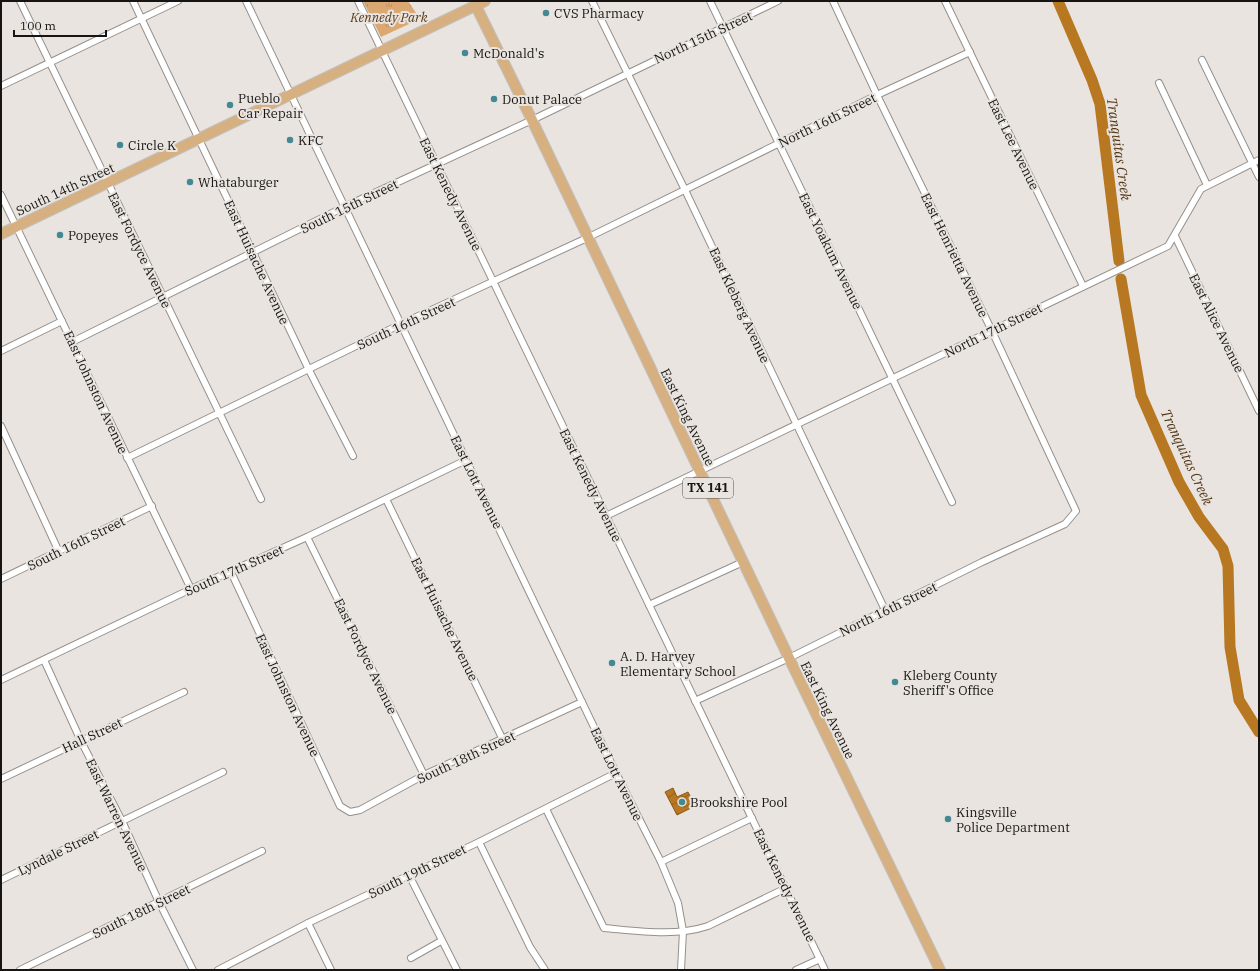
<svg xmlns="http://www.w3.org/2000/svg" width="1260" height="971" viewBox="0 0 1260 971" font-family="'IBM Plex Serif',serif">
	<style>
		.park { fill: url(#park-tufts) }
		.water { fill: url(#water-waves); stroke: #875a1d }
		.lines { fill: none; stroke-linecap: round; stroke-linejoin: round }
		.river { stroke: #b87721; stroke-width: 11 }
		.street-casing { stroke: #95908c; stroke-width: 8 }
		.primary-casing { stroke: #c2c2c2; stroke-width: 12 }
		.street { stroke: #fff; stroke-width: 6 }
		.primary { stroke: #d6b080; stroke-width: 10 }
		.poi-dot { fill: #428993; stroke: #e9e4df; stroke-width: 1.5 }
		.labels { text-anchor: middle; stroke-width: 4; stroke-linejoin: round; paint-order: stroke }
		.shield { fill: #e9e4df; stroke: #555350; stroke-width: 1 }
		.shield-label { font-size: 12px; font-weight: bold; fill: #161513 }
		.poi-label { font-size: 13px; fill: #161513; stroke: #e9e4df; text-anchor: start }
		.park-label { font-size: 13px; font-style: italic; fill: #583c1b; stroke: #e9e4df }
		.street-label { font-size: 13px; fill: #161513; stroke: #e9e4df }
		.water-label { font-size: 14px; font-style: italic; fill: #533716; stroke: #e9e4df }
	</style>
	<defs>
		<pattern id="park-tufts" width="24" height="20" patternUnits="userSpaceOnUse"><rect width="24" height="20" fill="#daa870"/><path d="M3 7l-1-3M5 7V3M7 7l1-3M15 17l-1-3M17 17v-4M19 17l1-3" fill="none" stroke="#ba9060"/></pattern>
		<pattern id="water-waves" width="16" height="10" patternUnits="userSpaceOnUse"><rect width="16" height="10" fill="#b87721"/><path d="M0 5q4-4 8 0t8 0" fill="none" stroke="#95601c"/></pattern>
	</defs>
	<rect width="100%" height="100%" fill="#e9e4df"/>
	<polygon class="park" points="363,1 408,1 420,19 381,37"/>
	<polygon class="water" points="673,788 677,797 688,792 695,806 677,815 665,792"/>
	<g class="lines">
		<g class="river">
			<polyline points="1058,1 1092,80 1100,104 1119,261"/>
			<polyline points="1121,279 1141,395 1179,482 1199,517 1223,549 1228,566 1230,647 1239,700 1259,732"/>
		</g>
		<defs>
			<g id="street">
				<polyline points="20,1 261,499"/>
				<polyline points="133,1 309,370 353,456"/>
				<polyline points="246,1 616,773 661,862 678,903 683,931 681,970"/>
				<polyline points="358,1 825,970"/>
				<polyline points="592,1 685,190 885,610"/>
				<polyline points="710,1 952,502"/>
				<polyline points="945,1 1083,286"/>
				<polyline points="1202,60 1259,177"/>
				<polyline points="1159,83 1207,185"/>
				<polyline points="1,86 178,1"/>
				<polyline points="1,195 191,589"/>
				<polyline points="1175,236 1259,411"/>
				<polyline points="72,342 344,207 532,120 778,1"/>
				<polyline points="1,351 62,321"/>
				<polyline points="1,426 59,552"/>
				<polyline points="127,458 401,324 587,238 877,95 970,52"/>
				<polyline points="386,499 503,740"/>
				<polyline points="606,516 1168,246 1201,189 1259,160"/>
				<polyline points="307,537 424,775"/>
				<polyline points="231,572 340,806 350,812 360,810 424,775 582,702"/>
				<polyline points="1,579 152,506"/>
				<polyline points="649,605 743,562"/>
				<polyline points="44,660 81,741 122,821 159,902 193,970"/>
				<polyline points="1,680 191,589 307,537 466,460"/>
				<polyline points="695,701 789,658 982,562 1065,524 1076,511 992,331 877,95 833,1"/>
				<polyline points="1,779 184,692"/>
				<path d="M546 809 604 928C638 931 675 937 708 926L786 888"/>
				<polyline points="479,842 530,947 545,970"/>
				<polyline points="661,862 752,818"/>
				<polyline points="409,875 457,970"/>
				<polyline points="1,880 223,772"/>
				<polyline points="308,923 331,970"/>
				<polyline points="411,958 441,941"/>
				<polyline points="20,970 262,851"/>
				<polyline points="218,970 308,923 479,842 616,773"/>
				<polyline points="796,970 820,959"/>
			</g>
			<g id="primary">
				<polyline points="476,6 532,120 789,658 940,970"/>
				<polyline points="1,234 485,1"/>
			</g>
		</defs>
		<use href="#street" class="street-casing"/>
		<use href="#primary" class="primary-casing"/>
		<use href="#street" class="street"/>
		<use href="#primary" class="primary"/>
	</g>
	<g class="poi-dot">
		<circle cx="546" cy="13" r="4"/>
		<circle cx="465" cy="53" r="4"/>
		<circle cx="494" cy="99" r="4"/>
		<circle cx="230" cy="105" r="4"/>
		<circle cx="290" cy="140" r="4"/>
		<circle cx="120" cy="145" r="4"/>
		<circle cx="190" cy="182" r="4"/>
		<circle cx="60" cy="235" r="4"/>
		<circle cx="612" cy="663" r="4"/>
		<circle cx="895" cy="682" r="4"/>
		<circle cx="682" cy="802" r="4"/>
		<circle cx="948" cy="819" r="4"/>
	</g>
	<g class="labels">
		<rect class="shield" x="683" y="478" width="50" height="20" rx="3"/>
		<g class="shield-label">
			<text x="708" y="492">TX 141</text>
		</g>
		<g class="poi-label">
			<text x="554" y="18">CVS Pharmacy</text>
			<text x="473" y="58">McDonald's</text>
			<text x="238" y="103">Pueblo<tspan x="238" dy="15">Car Repair</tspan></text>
			<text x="502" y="104">Donut Palace</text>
			<text x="298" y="145">KFC</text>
			<text x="128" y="150">Circle K</text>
			<text x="198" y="187">Whataburger</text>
			<text x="68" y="240">Popeyes</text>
			<text x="620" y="661">A. D. Harvey<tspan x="620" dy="15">Elementary School</tspan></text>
			<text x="903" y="680">Kleberg County<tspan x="903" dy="15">Sheriff's Office</tspan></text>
			<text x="690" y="807">Brookshire Pool</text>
			<text x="956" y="817">Kingsville<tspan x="956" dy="15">Police Department</tspan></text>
		</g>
		<g class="park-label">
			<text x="389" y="22">Kennedy Park</text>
		</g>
		<g class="street-label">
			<text transform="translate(703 37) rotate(-25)" y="5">North 15th Street</text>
			<text transform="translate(827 120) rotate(-26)" y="5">North 16th Street</text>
			<text transform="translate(1014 144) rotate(64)" y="5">East Lee Avenue</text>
			<text transform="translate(65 189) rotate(-25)" y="5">South 14th Street</text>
			<text transform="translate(451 194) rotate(64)" y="5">East Kenedy Avenue</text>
			<text transform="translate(349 206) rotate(-26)" y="5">South 15th Street</text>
			<text transform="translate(140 250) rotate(64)" y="5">East Fordyce Avenue</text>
			<text transform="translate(831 251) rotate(64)" y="5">East Yoakum Avenue</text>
			<text transform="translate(955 255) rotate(64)" y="5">East Henrietta Avenue</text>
			<text transform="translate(257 262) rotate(65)" y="5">East Huisache Avenue</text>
			<text transform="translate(740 305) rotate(65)" y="5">East Kleberg Avenue</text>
			<text transform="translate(406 323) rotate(-25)" y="5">South 16th Street</text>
			<text transform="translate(1217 323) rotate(64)" y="5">East Alice Avenue</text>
			<text transform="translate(993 330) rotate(-26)" y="5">North 17th Street</text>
			<text transform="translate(96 392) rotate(65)" y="5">East Johnston Avenue</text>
			<text transform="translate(688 417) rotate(64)" y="5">East King Avenue</text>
			<text transform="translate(477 482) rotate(64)" y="5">East Lott Avenue</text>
			<text transform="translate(591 485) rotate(64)" y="5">East Kenedy Avenue</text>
			<text transform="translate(76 543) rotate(-26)" y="5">South 16th Street</text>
			<text transform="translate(234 570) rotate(-24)" y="5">South 17th Street</text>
			<text transform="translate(888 609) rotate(-26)" y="5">North 16th Street</text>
			<text transform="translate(445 619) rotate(64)" y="5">East Huisache Avenue</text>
			<text transform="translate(366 656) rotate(64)" y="5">East Fordyce Avenue</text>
			<text transform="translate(288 695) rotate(65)" y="5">East Johnston Avenue</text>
			<text transform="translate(828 710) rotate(64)" y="5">East King Avenue</text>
			<text transform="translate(92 735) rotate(-25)" y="5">Hall Street</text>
			<text transform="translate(466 757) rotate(-25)" y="5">South 18th Street</text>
			<text transform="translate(617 774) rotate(64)" y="5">East Lott Avenue</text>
			<text transform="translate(117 815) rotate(64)" y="5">East Warren Avenue</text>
			<text transform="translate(58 852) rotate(-26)" y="5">Lyndale Street</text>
			<text transform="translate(417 871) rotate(-26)" y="5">South 19th Street</text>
			<text transform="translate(785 885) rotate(64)" y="5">East Kenedy Avenue</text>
			<text transform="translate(141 911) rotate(-26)" y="5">South 18th Street</text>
		</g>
		<g class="water-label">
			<text transform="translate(1119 149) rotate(82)" y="5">Tranquitas Creek</text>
			<text transform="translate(1187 457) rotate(65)" y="5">Tranquitas Creek</text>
		</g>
	</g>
	<rect width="1260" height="971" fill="none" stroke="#161513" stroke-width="4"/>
	<path d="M14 30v6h92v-6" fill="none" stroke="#161513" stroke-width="2"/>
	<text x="20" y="30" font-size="12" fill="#161513" stroke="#e9e4df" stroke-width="3" paint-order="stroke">100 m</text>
</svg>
